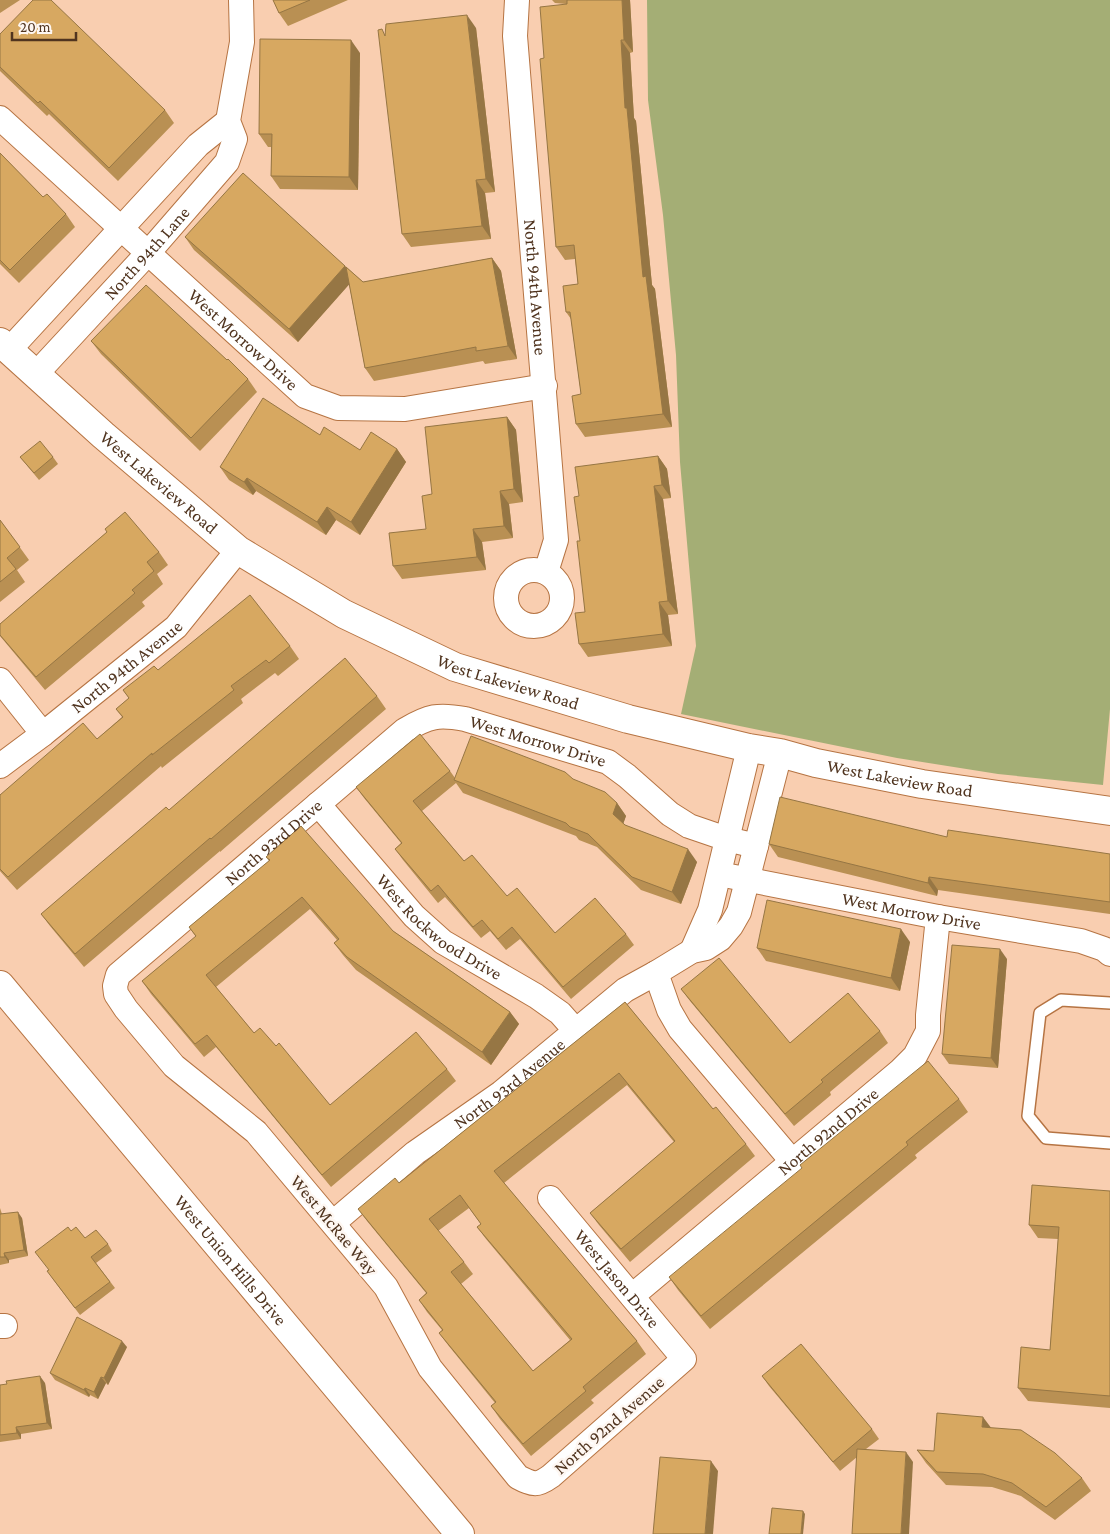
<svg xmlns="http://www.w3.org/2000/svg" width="1110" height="1534" viewBox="0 0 1110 1534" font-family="'Crimson Pro',serif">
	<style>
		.green { fill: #a4ae75 }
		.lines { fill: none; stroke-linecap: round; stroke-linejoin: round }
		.service-casing { stroke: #b67443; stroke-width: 14 }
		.minor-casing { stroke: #b67443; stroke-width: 26 }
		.tertiary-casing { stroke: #b67443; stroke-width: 30 }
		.secondary-casing { stroke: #b67443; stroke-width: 30 }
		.service { stroke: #fff; stroke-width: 11 }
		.minor { stroke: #fff; stroke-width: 24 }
		.tertiary { stroke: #fff; stroke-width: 28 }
		.secondary { stroke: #fff; stroke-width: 28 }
		.wall { fill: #b99053; fill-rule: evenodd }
		.shaded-wall { fill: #967644 }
		.building { fill: #d7a861; stroke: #967644; fill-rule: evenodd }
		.labels { text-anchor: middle; stroke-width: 5; stroke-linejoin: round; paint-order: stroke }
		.street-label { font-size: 18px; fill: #50341f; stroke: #fef7f2 }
	</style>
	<rect width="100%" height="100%" fill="#f9ceb0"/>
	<polygon class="green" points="647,0 1110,0 1110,709 1103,785 998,774 897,758 681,714 696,646 680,462 676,355 663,215 648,100"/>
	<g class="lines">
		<defs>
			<polyline id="service" points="1110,1003 1061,1000 1040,1013 1028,1116 1046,1138 1110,1143"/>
			<g id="minor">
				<path id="s1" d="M517 0 515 36 556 540 546 572"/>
				<path id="s2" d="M0 118 305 396 338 408 405 409 545 386"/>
				<polyline points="9,350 198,145 228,121"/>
				<path id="s3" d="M36 374 148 253 227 162 235 139 228 121 242 42 241 0"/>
				<circle cx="534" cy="598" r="28"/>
				<polyline points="0,680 43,734"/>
				<path id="s4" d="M0 766 43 734 176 627 238 550"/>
				<path id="s5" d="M318 804 414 916 443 942 536 996 560 1013 576 1031"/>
				<path id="s6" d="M719 874 938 917 1081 941 1104 949 1110 954"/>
				<polyline points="692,951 710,910 749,748"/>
				<polyline points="656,973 669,1010 680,1029 792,1161"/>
				<path id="s7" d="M550 1198 684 1359 551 1476C537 1486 534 1485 518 1477L430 1368 386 1287 256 1132 174 1066 126 1009 116 994 115 986 118 975 405 730C429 716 438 714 465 719L608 762 627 776 670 814 689 826 727 839 756 846"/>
				<path id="s8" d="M333 1223 415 1153 501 1093 625 990 656 973 692 951 706 948 720 939 731 926 739 912 780 753"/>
				<path id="s9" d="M632 1296 900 1071 915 1056 928 1031V1015L938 917"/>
				<polyline points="0,1326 5,1326"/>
			</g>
			<g id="tertiary">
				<path id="s10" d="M0 342 103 435 238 550 344 614 455 667 628 719 749 748 780 753 816 763 922 784 1110 811"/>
			</g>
			<g id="secondary">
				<path id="s11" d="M0 985 460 1534"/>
			</g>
		</defs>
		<use href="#service" class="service-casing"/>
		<use href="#minor" class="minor-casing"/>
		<use href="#tertiary" class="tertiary-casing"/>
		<use href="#secondary" class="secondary-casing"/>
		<use href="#service" class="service"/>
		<use href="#minor" class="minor"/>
		<use href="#tertiary" class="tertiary"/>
		<use href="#secondary" class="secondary"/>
	</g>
	<g class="wall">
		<polygon points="0,0 20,0 0,13"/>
		<polygon points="273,0 348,0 288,26 279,13"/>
		<polygon points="552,0 630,0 633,52 630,53 634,118 636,121 652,285 655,289 672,427 585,437 576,424 581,394 571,319 566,312 578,284 575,259 565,260 556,247 544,58 566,4 555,3"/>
		<polygon points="476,28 495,192 485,193 491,239 411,247 402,234 385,33"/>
		<polygon points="0,34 165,110 174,123 118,181 49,114 47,116 0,71"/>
		<polygon points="360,53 358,190 280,189 271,176 271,147 268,147 259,134"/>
		<polygon points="0,153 43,197 66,214 75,227 19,283 0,264"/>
		<polygon points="185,237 345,266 363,282 492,258 501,271 517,359 485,364 483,361 374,381 365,368 349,284 298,342 194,250"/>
		<polygon points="91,341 227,360 248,379 257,392 200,451 101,354"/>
		<polygon points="507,417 516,430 523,502 509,504 513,538 482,542 486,570 402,579 393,566 426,529 432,494"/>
		<polygon points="320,435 360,450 397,449 406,462 360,535 336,520 326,535 256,491 253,495 229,480 220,467"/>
		<polygon points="658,456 667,469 671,498 663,499 678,614 668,615 672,646 588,657 579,644 585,612 579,496"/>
		<polygon points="20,457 53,457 58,464 39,480"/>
		<polygon points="0,520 29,560 17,570 25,582 0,602"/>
		<polygon points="107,532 159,552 168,565 157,574 163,584 142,602 145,606 45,690 0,636 0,624"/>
		<polygon points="290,646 299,659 278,676 275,673 241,699 243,703 162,768 161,766 17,890 0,871 0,795 97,739 122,717 116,709 129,698 123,690 158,670"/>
		<polygon points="377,696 386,709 220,852 220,851 84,967 50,926 41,914 169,810"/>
		<polygon points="450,771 455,778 573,779 617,803 626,816 623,824 625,825 697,862 681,904 641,890 597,847 579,840 576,836 463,793 456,783 422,811 464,861 507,896 555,933 626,934 634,945 571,999 520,939 506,950 490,931 481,938 445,897 438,903 403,860 395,849 401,843 364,798 356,787"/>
		<polygon points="769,844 1110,854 1110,914 938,890 937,896 778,857"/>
		<polygon points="266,857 393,931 510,1012 519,1024 491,1065 356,970 343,955 334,943 337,940 310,909 216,987 254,1033 276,1046 330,1105 447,1069 456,1081 331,1187 216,1047 204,1057 151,994 142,981 196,937 189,927 269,861"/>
		<polygon points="910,942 900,991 766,961 757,948"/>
		<polygon points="1007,959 998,1068 949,1064 942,1054"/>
		<polygon points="681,989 790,1043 880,1031 888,1043 830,1092 831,1095 794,1126 690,1001"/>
		<path d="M625 1002 713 1109 746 1144 755 1156 630 1262 599 1225 590 1213 674 1142 627 1085 504 1183 637 1341 646 1354 591 1400 594 1403 531 1456 500 1419 491 1406 495 1403 448 1345 439 1333 442 1330 427 1312 419 1300 426 1293 367 1221 358 1209 399 1183ZM469 1208 481 1224 477 1227 486 1239 570 1340 533 1371 461 1284 473 1274 464 1262 438 1231Z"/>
		<polygon points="959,1099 968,1112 915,1155 917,1158 710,1329 678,1290 669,1277"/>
		<polygon points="1110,1191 1110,1408 1028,1401 1018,1388 1050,1350 1058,1239 1038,1238 1029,1225"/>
		<polygon points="0,1208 2,1214 22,1218 28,1256 9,1260 9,1263 0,1265"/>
		<polygon points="71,1231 85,1238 108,1244 112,1251 96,1263 115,1288 80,1315 52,1278 49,1270"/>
		<polygon points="127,1347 108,1385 106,1383 98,1399 90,1395 89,1397 55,1380 50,1373"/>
		<polygon points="762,1376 872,1429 879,1439 866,1449 913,1462 857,1457 840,1471 769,1386"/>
		<polygon points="45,1383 52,1429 21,1434 21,1439 0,1442 0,1385"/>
		<polygon points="991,1428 1082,1478 1091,1491 1055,1520 1021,1496 992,1487 946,1485 926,1463 917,1450 934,1451"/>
	</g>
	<g class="shaded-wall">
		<polygon points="622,0 630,0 633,52 624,40"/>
		<polygon points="467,15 476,28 495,192 486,179"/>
		<polygon points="351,40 360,53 358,190 349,177"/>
		<polygon points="621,40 630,53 634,118 636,121 652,285 655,289 672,427 663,414 643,277 625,108"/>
		<polygon points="476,180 485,193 491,239 482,226"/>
		<polygon points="492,258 501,271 517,359 508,346"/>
		<polygon points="345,266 354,279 298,342 289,329"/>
		<polygon points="507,417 516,430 523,502 514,489"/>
		<polygon points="397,449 406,462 360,535 351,522"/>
		<polygon points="658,456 667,469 671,498 662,485"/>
		<polygon points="247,478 256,491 253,495 244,482"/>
		<polygon points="654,486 663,499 678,614 668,601"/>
		<polygon points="500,491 509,504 513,538 504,526"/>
		<polygon points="327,507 336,520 326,535 317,522"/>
		<polygon points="473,529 482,542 486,570 477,557"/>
		<polygon points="659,602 668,615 672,646 663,634"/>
		<polygon points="617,803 626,816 622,827 613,814"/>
		<polygon points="688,849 697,862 681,904 672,892"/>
		<polygon points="929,877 938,890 937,896 928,883"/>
		<polygon points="901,929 910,942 900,991 891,978"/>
		<polygon points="1000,949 1007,959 998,1068 991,1058"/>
		<polygon points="510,1012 519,1024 491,1065 482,1052"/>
		<polygon points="18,1212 22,1218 28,1256 24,1250"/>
		<polygon points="4,1253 9,1260 9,1263 5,1257"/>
		<polygon points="122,1341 127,1347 108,1385 104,1378"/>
		<polygon points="40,1376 45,1383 52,1429 47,1423"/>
		<polygon points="101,1377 106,1383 98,1399 94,1392"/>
		<polygon points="85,1388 90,1395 89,1397 84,1390"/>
		<polygon points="983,1417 992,1429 982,1427"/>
		<polygon points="16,1427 21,1434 21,1439 17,1433"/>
		<polygon points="906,1452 913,1462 909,1534 901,1534"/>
		<polygon points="711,1461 718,1471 713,1534 705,1534"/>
		<polygon points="803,1511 805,1514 803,1534 801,1534"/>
	</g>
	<g class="building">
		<polygon points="33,0 51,0 165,110 109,168 40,101 38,103 0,67 0,34"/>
		<polygon points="273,0 310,0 279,13"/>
		<polygon points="567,0 622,0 624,40 621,40 625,108 627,108 643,277 646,276 663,414 576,424 572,396 581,394 570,312 566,312 563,286 578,284 574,245 556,247 540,59 544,58 540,7 567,4"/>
		<polygon points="467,15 486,179 476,180 482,226 402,234 378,30 382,29 385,36 386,24"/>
		<polygon points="260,39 351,40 349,177 271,176 272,134 259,134"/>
		<polygon points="0,153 43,197 47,194 66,214 10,270 0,260"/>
		<polygon points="243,173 345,266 289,329 185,237"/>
		<polygon points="492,258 508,346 476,351 476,347 365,368 346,267 363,282"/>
		<polygon points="146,285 227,360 228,359 248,379 191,438 91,341"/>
		<polygon points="263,398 320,435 324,427 360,450 371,432 397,449 351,522 327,507 317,522 247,478 244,482 220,467"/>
		<polygon points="507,417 514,489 500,491 504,526 473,529 477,557 393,566 389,533 426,529 422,496 432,494 425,427"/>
		<polygon points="40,441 53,457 34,473 20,457"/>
		<polygon points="658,456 662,485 654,486 668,601 659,602 663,634 579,644 575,613 585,612 577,541 580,541 574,497 579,496 575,467"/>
		<polygon points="125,512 159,552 147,562 154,571 132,590 135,593 36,677 0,635 0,624 107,532 105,529"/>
		<polygon points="0,520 20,547 7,558 16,569 0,582"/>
		<polygon points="250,595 290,646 269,663 266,660 231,686 234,690 152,755 152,753 8,877 0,869 0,795 83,723 97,739 123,717 116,709 129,698 123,690 154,666 158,670"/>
		<polygon points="345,658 377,696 211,839 210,838 75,954 41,914 166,807 169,810"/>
		<polygon points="420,734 450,771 413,801 464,861 472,855 507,896 517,888 555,933 595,898 626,934 563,987 512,927 498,939 482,920 473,927 438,885 431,891 395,849 402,843 356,787"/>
		<polygon points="471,736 565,772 573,779 605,792 617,803 613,814 625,825 688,849 672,892 632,877 588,834 570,827 566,823 454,780"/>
		<polygon points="780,797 947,837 948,830 1110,854 1110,902 929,877 928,883 769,844"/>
		<polygon points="301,826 393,931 510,1012 482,1052 347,957 334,943 339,939 302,897 206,975 254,1033 260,1028 276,1046 279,1043 330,1105 416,1032 447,1069 322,1175 207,1035 195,1044 142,981 196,936 189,927 270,860 266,857"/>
		<polygon points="767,900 901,929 891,978 757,948"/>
		<polygon points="952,945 1000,949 991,1058 942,1054"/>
		<polygon points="719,958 790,1043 848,993 880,1031 821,1080 823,1082 785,1114 681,989"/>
		<path d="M625 1002 713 1109 716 1107 746 1144 621 1249 590 1213 675 1141 619 1073 494 1171 637 1341 583 1387 586 1391 523 1444 491 1406 496 1402 439 1333 443 1330 419 1300 427 1293 358 1209 395 1178 399 1183ZM460 1195 481 1224 477 1227 572 1339 533 1371 451 1272 464 1262 429 1219Z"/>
		<polygon points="928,1061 959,1099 906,1142 908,1145 701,1316 669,1277 802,1168 800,1165"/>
		<polygon points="1032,1185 1110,1191 1110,1396 1018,1388 1021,1347 1050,1350 1059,1227 1029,1225"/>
		<polygon points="18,1212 24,1250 4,1253 5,1257 0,1257 0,1214"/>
		<polygon points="68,1227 71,1231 76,1227 85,1238 96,1230 108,1244 91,1257 110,1282 75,1308 47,1271 49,1270 35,1252"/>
		<polygon points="77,1317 122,1341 104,1378 101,1377 94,1392 85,1388 84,1390 50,1373"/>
		<polygon points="801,1344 872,1429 833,1462 762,1376"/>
		<polygon points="40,1376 47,1423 16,1427 17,1433 0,1435 0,1385 7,1384 6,1381"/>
		<polygon points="937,1413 983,1417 982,1427 1021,1430 1055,1453 1082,1478 1046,1507 1012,1483 983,1474 937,1472 917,1450 934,1451"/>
		<polygon points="857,1449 906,1452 901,1534 852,1534"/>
		<polygon points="660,1457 711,1461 705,1534 653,1534"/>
		<polygon points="772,1508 803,1511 801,1534 769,1534"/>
	</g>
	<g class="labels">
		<g class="street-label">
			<text dy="6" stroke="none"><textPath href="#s3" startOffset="164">North 94th Lane</textPath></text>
			<text dy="6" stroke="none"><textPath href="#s1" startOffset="288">North 94th Avenue</textPath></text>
			<text dy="6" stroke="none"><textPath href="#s2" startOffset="329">West Morrow Drive</textPath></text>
			<text dy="6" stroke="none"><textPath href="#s10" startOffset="212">West Lakeview Road</textPath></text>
			<text dy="6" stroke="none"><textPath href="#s4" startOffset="161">North 94th Avenue</textPath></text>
			<text dy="6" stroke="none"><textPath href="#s10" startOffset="618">West Lakeview Road</textPath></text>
			<text dy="6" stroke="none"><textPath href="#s7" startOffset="1591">West Morrow Drive</textPath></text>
			<text dy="6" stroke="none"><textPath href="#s10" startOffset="1022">West Lakeview Road</textPath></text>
			<text dy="6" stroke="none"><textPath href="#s7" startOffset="1279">North 93rd Drive</textPath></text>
			<text dy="6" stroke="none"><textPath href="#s6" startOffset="196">West Morrow Drive</textPath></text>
			<text dy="6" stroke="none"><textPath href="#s5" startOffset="174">West Rockwood Drive</textPath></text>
			<text dy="6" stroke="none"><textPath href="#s8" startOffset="225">North 93rd Avenue</textPath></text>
			<text dy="6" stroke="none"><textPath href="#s9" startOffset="256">North 92nd Drive</textPath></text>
			<text transform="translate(334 1225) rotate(50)" y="6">West McRae Way</text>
			<text dy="6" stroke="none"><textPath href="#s11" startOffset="359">West Union Hills Drive</textPath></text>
			<text dy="6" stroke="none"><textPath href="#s7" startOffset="105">West Jason Drive</textPath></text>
			<text transform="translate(609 1425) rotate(-41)" y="6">North 92nd Avenue</text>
		</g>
	</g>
	<path d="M12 32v8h64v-8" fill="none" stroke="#50341f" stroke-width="2.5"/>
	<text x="20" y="32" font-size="15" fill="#50341f" stroke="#fef7f2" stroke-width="4" paint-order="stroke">20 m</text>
</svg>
